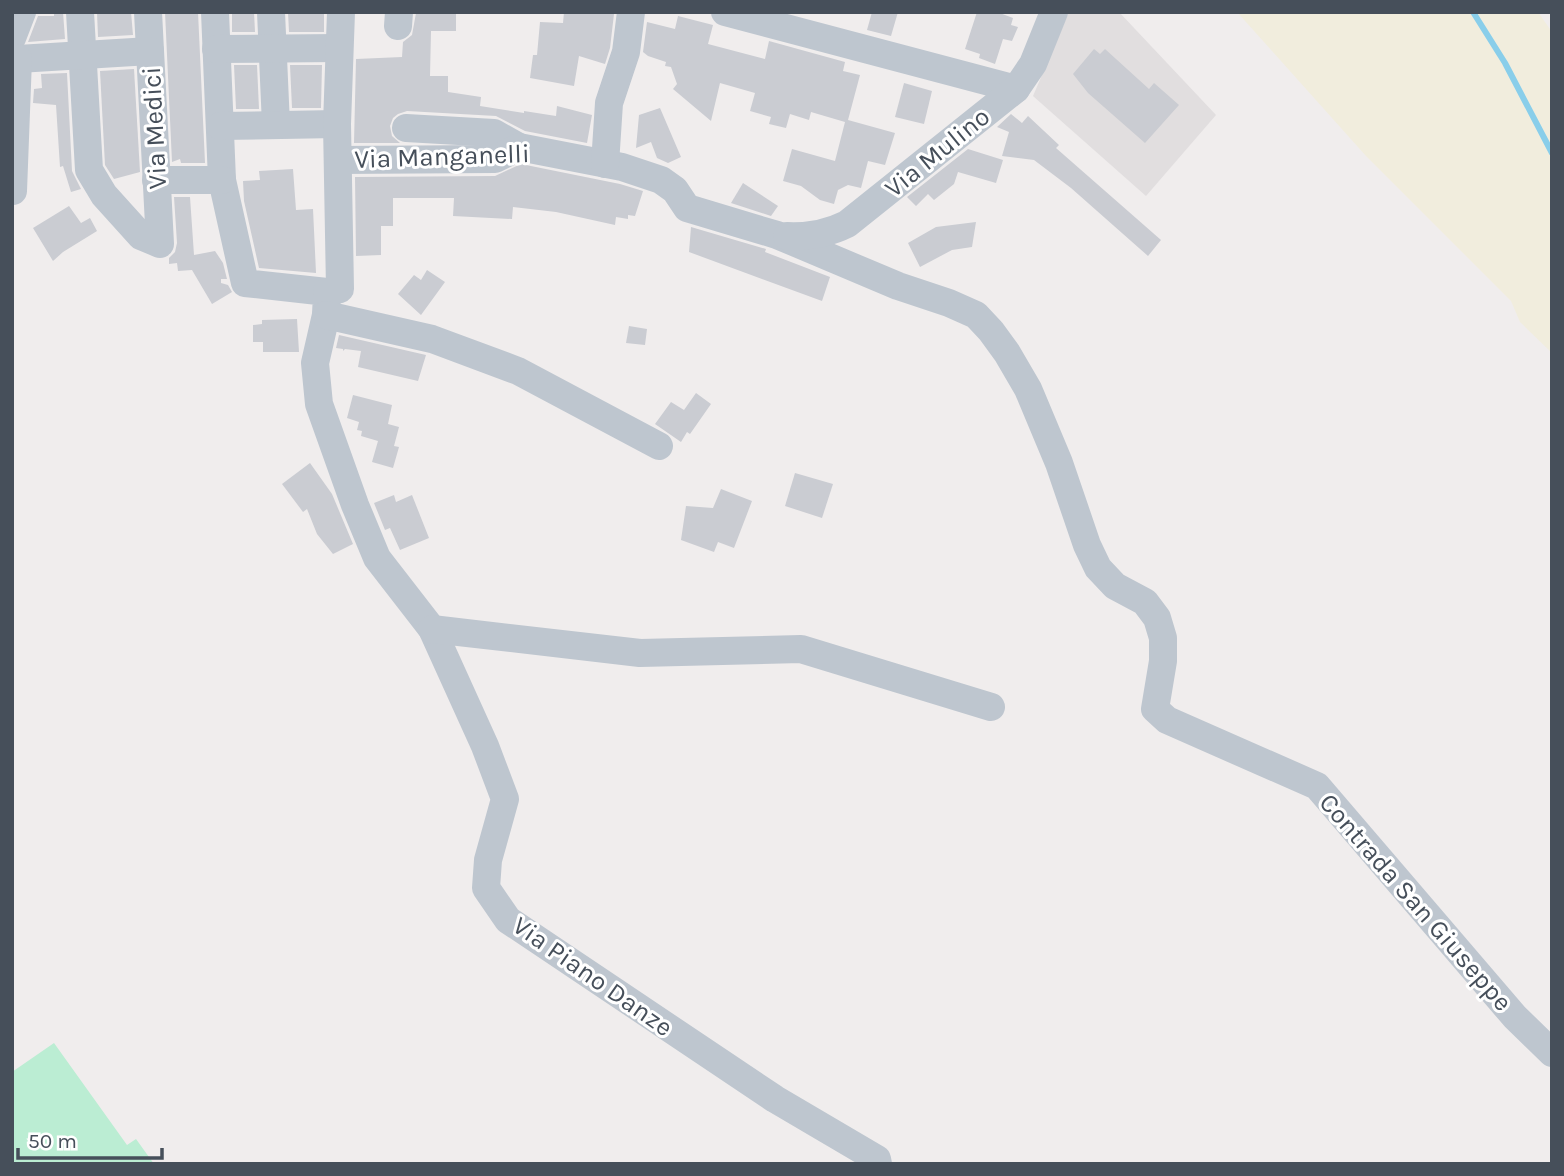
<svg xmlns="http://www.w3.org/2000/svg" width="1564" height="1176" viewBox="0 0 1564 1176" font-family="Karla,sans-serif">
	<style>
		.education { fill: #e1dedf }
		.green { fill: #bbedd3 }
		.sand { fill: #f1eddd }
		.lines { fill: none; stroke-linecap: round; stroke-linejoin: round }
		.stream { stroke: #89ceea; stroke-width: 6 }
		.building { fill: #caccd2 }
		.minor { stroke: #bec6cf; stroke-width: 28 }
		.labels { text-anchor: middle; stroke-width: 6; stroke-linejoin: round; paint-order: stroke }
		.street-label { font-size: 26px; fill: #464f5a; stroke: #fff }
	</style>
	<rect width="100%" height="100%" fill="#f0eded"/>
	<polygon class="education" points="1069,12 1119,12 1216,115 1146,196 1033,96"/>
	<polygon class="green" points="54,1043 127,1145 136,1139 154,1164 12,1164 12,1072"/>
	<polygon class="sand" points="1237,12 1538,12 1552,32 1552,353 1520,322 1511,301 1366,156"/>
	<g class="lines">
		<polyline class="stream" points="1473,12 1505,63 1552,153"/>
	</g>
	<g class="building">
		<polygon points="54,12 63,12 65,39 28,42 38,16 54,16"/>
		<polygon points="97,12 131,12 133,35 98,37"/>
		<polygon points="165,12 198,12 205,163 181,163 180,159 172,162"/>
		<polygon points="232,12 254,12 255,32 232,32"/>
		<polygon points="288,12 324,12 324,32 289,32"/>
		<polygon points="421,12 456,12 456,31 431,31 430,76 448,76 448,92 481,97 480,106 524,113 524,111 556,116 557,106 592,115 587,143 525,131 496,116 407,111 398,114 393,118 390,126 392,136 400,143 354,143 356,59 402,57 403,42 412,35 416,13"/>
		<polygon points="564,12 614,14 610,48 605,64 579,56 574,86 530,78 533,55 537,55 540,22 563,23"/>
		<polygon points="872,12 898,12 891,36 867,30"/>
		<polygon points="977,12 997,12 1013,18 1011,25 1018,27 1012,41 1003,39 995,64 979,58 980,54 965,49"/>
		<polygon points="678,16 713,25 708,44 765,59 769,41 845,62 843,71 860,75 848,120 895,133 885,165 868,161 861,188 848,185 838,190 834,204 820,200 801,186 783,181 792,149 835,161 845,122 811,112 809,120 790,114 786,128 769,124 771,117 750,111 755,93 720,83 711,121 673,89 677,84 671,67 665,66 666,62 648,56 643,52 647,22 675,29"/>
		<polygon points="1094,49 1100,54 1105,49 1149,89 1154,83 1179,105 1145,143 1088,93 1073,74"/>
		<polygon points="234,65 257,65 259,109 236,109"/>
		<polygon points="290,65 322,65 321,108 292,108"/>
		<polygon points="134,69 140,172 114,179 105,165 100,71"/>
		<polygon points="67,73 72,171 81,189 71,192 63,166 60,167 56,105 33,103 34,89 42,88 41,74"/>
		<polygon points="904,83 932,91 924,124 895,117"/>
		<polygon points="660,108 681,157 668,163 657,158 651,142 636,148 639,115"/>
		<polygon points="1011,114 1022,123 1028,116 1059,145 1056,148 1161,240 1148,256 1071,188 1034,160 1002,156 1009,132 997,127"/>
		<polygon points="968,149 1003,160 996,183 958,172 954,184 934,200 928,194 916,206 907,197"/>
		<polygon points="521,164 620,184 643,191 635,216 628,215 628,219 616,217 615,225 556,212 513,207 512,219 453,216 454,198 393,198 393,226 381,226 381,255 356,256 355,177 495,176"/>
		<polygon points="293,169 296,210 313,209 316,273 259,268 244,201 243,181 260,180 259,171"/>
		<polygon points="743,183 778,206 771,216 731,203"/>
		<polygon points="174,197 190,197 194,255 215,251 223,263 227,279 221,279 221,283 228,285 232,292 212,304 192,270 178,271 177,263 169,264 169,258 175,252 177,243"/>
		<polygon points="69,206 81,223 90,218 97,231 63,252 53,261 33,228"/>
		<polygon points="976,222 972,247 952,250 920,267 908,243 936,227"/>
		<polygon points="691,227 766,249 765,252 830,277 822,301 689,252"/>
		<polygon points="427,270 445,282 421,315 398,294 414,275 421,280"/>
		<polygon points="297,319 299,352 263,352 263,342 253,342 253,325 262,324 262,320"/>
		<polygon points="629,326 647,329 645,345 626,343"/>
		<polygon points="339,335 426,355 418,381 358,367 361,351 345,349 343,351 343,349 336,348"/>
		<polygon points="696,393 711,404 690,434 687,432 681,442 655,424 671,402 684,410"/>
		<polygon points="353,395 392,405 388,424 399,427 394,446 399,447 393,468 372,462 378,441 361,436 362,431 357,430 359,422 347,418"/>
		<polygon points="310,463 332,494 353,544 333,554 317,534 307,509 303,512 282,484"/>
		<polygon points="795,473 833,484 822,518 785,506"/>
		<polygon points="721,489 752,501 734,548 718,542 714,552 681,540 686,506 713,508"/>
		<polygon points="394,495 396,502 412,495 429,538 400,550 390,528 385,530 374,503"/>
	</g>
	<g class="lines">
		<g class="minor">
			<polyline points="80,12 89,170 104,195 141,236 160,244 148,12"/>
			<polyline points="215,12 222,180 245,283 327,292 326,315 315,363 319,404 355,505 377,558 432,629 485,746 505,799 488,860 486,888 508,920 775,1099 877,1159 878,1164"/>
			<polyline points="271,12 276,125"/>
			<polyline points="725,12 1016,89"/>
			<polyline points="398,26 399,12"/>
			<polyline points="12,38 22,12"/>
			<polyline points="216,49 339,48"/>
			<polyline points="12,57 18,59 150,51"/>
			<polyline points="220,126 337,124"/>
			<polyline points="406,128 494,133 519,147"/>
			<polyline points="338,160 495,159 519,147 622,167 661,180 675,190 687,208 777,235 898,286 949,303 976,315 991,331 1007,353 1028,389 1059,463 1087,545 1098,568 1115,586 1145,602 1157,618 1163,638 1163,661 1155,709 1167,720 1317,786 1515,1017 1552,1053"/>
			<polyline points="605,164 609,103 626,52 631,12"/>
			<polyline points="156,180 222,180"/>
			<polyline points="13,191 18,59"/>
			<path d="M787 236C809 237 827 234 847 224L1016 89 1033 64 1054 12"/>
			<polyline points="327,292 340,289 337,124 341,12"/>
			<polyline points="326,315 432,339 518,371 659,446"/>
			<polyline points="432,629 640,653 801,649 991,707"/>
		</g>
	</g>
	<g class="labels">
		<g class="street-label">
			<text transform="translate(154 128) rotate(-93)" y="9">Via Medici</text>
			<text transform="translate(937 152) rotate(-39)" y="9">Via Mulino</text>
			<text transform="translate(442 156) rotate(-2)" y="9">Via Manganelli</text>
			<text transform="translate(1416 902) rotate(49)" y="9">Contrada San Giuseppe</text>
			<text transform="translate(593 976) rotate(35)" y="9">Via Piano Danze</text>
		</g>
	</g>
	<rect width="1564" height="1176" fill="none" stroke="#464f5a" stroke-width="28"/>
	<path d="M18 1148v10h144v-10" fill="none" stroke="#464f5a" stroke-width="3.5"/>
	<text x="28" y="1148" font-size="21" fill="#464f5a" stroke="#ffffff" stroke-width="5" paint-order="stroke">50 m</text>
</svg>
